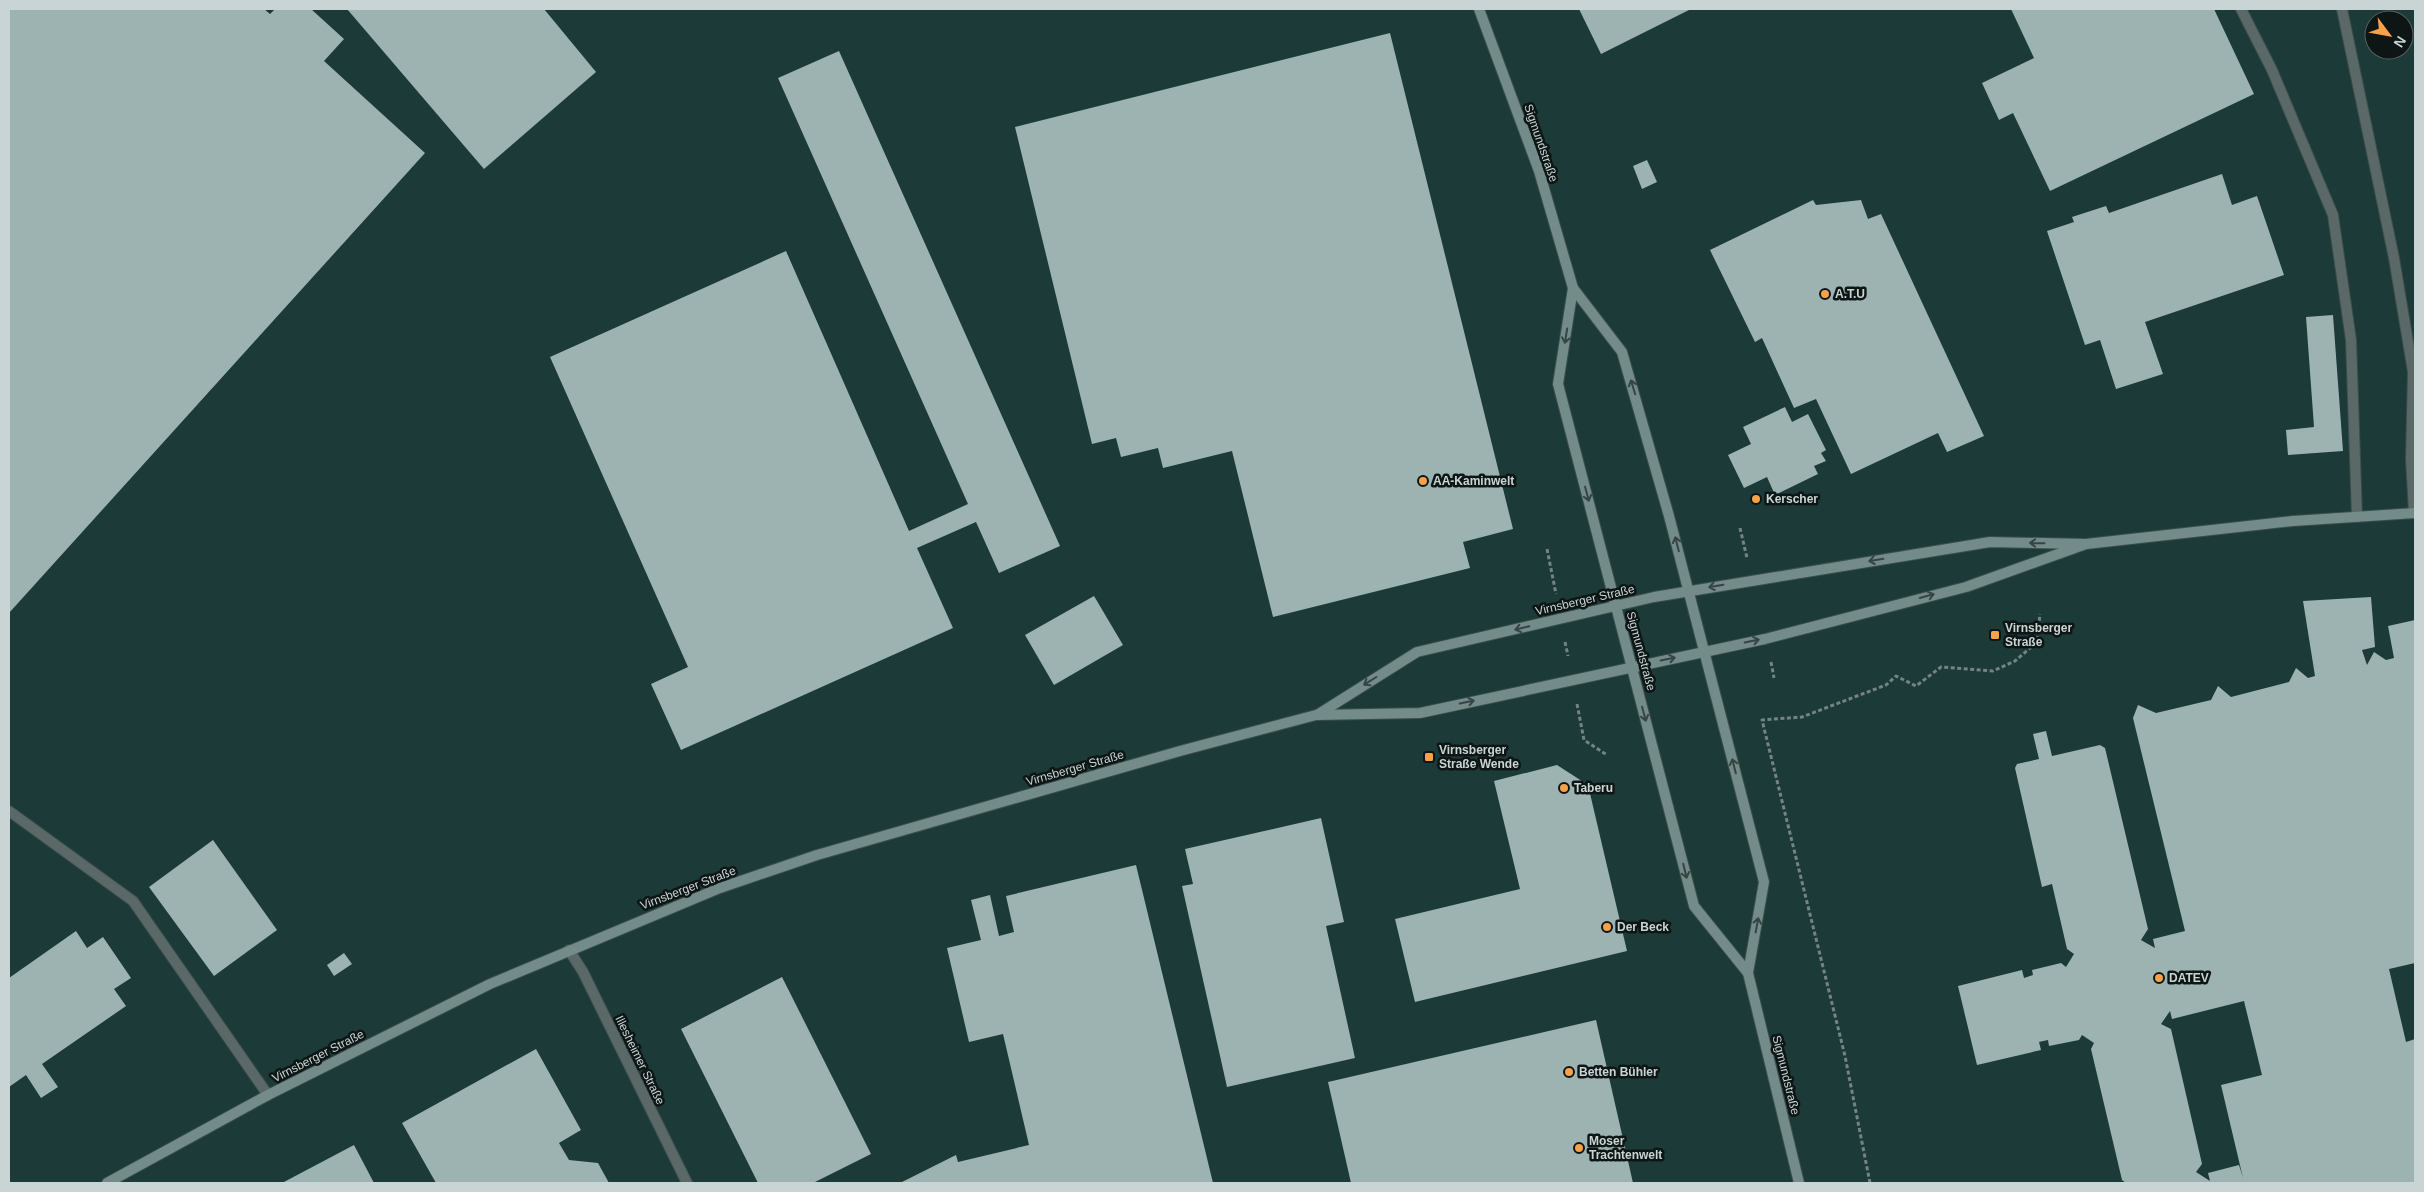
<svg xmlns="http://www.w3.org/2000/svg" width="2424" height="1192" viewBox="0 0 2424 1192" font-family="Helvetica,sans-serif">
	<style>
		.built { fill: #1c3a38; fill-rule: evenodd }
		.building { fill: #9cb3b1; fill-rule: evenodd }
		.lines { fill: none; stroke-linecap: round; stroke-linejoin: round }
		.lane-casing { stroke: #3b4e4c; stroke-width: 12 }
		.street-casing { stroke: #3b4e4c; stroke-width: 12 }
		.secondary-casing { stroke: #3b4e4c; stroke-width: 12 }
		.path { stroke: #748482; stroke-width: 3; stroke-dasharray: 4 2.5; stroke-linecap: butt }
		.lane { stroke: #5a6967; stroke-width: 10 }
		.street { stroke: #5a6967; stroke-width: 10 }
		.secondary { stroke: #738b89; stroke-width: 10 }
		.oneway { stroke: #364543 }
		.poi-dot { fill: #f7a149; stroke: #0d1615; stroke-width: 2 }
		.labels { text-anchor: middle; stroke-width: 5; stroke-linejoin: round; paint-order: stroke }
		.street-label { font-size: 12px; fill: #c9d5d4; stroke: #0d1615 }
		.poi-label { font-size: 12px; font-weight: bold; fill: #c9d5d4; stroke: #0d1615; text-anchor: start }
	</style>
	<rect width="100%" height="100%" fill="#1c302e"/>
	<path class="built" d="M9 9H2415V1183H9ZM2374 20H2404V50H2374Z"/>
	<g class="building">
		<polygon points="9,9 264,9 270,14 275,9 311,9 344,39 324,61 425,153 9,613"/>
		<polygon points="347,9 544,9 596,72 484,169"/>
		<polygon points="1579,9 1691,9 1601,54"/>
		<polygon points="2011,9 2214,9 2254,94 2050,191 2013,113 1999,120 1982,83 2034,58"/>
		<polygon points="1390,33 1513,529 1463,542 1470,568 1273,617 1232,451 1163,468 1158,448 1121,457 1116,438 1092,444 1015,127"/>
		<polygon points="839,51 1060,546 999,573 976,522 917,548 953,628 681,750 651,684 688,667 550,357 786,251 909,531 968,504 778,78"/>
		<polygon points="1647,160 1657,182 1642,189 1633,166"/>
		<polygon points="2222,174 2232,205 2257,196 2284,275 2145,322 2163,374 2116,389 2100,340 2085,345 2047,231 2074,222 2072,217 2106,206 2109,213"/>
		<polygon points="1813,200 1816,205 1861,200 1868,219 1881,214 1984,436 1947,452 1938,433 1851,474 1816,399 1794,408 1762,338 1755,342 1710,250"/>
		<polygon points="2333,315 2343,451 2288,455 2286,430 2314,427 2306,317"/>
		<polygon points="1785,407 1792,422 1808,414 1826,450 1821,453 1826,461 1814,466 1818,474 1775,495 1767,477 1744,488 1728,455 1751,444 1743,427"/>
		<polygon points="1094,596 1123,645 1054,685 1025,635"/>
		<path d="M2371 597 2375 647 2362 650 2367 665 2374 652 2386 660 2394 658 2388 626 2415 620V963L2389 969 2406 1042 2415 1039V1183H2126L2122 1180 2091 1049 2094 1043 2082 1035 2079 1040 2049 1046 2048 1040 2039 1042 2041 1050 1977 1065 1958 986 2022 970 2024 978 2033 975 2032 970 2061 963 2066 967 2074 954 2067 949 2052 884 2042 887 2015 768 2017 764 2039 759 2033 734 2046 731 2052 756 2100 745 2105 748 2148 929 2141 940 2155 948 2153 939 2185 931 2133 718 2138 705 2156 713 2211 700 2218 686 2231 697 2289 682 2296 668 2308 678 2315 676 2303 601ZM2244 1001 2262 1075 2221 1085 2243 1178 2239 1165 2208 1173 2210 1181 2196 1172 2202 1164 2171 1029 2161 1024 2170 1011 2172 1019Z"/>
		<polygon points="1557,765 1588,785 1627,951 1415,1002 1395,919 1520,889 1494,781"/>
		<polygon points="1321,818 1344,922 1326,926 1355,1058 1227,1087 1182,886 1193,884 1185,849"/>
		<polygon points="213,840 277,930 214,976 149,887"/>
		<polygon points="1136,865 1213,1183 900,1183 956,1155 958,1162 1029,1145 1003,1034 969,1042 947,948 981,940 971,900 990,895 999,936 1014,932 1006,896"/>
		<polygon points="76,931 87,948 103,937 131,978 114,989 126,1006 42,1064 58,1087 41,1098 26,1075 9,1087 9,978"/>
		<polygon points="344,953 352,964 334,976 327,965"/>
		<polygon points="782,977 871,1154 813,1183 758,1183 681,1029"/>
		<polygon points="1596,1020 1633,1183 1351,1183 1328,1082"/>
		<polygon points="536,1049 581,1130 559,1143 569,1160 598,1163 609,1183 436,1183 402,1123"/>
		<polygon points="354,1145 374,1183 282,1183"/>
	</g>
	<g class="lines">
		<defs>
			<g id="lane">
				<polyline points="2241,9 2272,70 2333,215 2351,340 2357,517"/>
				<polyline points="2342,9 2394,258 2413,372 2411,459 2414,513"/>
				<polyline points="9,811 133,901 268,1095"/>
			</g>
			<polyline id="street" points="569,950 583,972 687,1183"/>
			<g id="secondary">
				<polyline points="1479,9 1539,171 1573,288 1622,352 1669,516 1764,882 1748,973 1799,1183"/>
				<polyline points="1573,288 1558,384 1694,906 1748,973"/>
				<polyline points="1317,715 1417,652 1654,597 1990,542 2086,544 2293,521 2415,513"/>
				<polyline points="107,1183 268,1095 490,984 720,888 817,855 1180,751 1316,715 1420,713 1765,639 1966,587 2086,544"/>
			</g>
		</defs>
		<use href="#lane" class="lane-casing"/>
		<use href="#street" class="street-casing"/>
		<use href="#secondary" class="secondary-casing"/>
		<g class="path">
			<polyline points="1740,528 1747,558"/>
			<polyline points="1547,549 1556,594"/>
			<polyline points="1565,642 1568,656"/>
			<polyline points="1771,662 1774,678"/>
			<polyline points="1577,704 1584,740 1607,755"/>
			<polyline points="1429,757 1430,761"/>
			<polyline points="1870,1183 1845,1056 1762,720 1802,717 1886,685 1896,676 1916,686 1941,667 1993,671 2015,661 2037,642 2040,614"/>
		</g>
		<use href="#lane" class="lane"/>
		<use href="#street" class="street"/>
		<use href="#secondary" class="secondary"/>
	</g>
	<defs><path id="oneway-shaft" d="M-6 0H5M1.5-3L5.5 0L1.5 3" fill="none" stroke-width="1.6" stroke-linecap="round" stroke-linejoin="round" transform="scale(1.25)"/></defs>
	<g class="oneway">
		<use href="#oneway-shaft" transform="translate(1566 336) rotate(99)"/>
		<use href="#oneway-shaft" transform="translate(1633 387) rotate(-107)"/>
		<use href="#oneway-shaft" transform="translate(1587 494) rotate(75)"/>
		<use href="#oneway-shaft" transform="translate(2037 543) rotate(-179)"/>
		<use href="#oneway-shaft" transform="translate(1677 544) rotate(-104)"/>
		<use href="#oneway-shaft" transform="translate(1876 560) rotate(171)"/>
		<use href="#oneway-shaft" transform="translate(1716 586) rotate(170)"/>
		<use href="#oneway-shaft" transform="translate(1927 596) rotate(-16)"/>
		<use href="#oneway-shaft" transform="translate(1522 628) rotate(166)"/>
		<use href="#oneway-shaft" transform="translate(1752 641) rotate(-12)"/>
		<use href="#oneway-shaft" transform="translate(1668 659) rotate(-12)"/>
		<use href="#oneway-shaft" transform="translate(1370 681) rotate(148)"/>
		<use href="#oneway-shaft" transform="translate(1467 702) rotate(-12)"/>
		<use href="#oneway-shaft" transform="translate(1644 714) rotate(75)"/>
		<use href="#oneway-shaft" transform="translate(1734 766) rotate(-104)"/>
		<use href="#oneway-shaft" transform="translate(1685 871) rotate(76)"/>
		<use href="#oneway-shaft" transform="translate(1757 925) rotate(-80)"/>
	</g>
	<g class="poi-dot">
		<circle cx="1825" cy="294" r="5"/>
		<circle cx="1423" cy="481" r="5"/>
		<circle cx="1756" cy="499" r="5"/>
		<rect x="1990" y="630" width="10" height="10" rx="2.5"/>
		<rect x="1424" y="752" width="10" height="10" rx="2.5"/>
		<circle cx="1564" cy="788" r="5"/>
		<circle cx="1607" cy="927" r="5"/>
		<circle cx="2159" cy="978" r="5"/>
		<circle cx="1569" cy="1072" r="5"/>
		<circle cx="1579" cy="1148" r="5"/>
	</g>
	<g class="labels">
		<g class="street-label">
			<text transform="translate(1541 143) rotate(71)" y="4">Sigmundstraße</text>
			<text transform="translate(1585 600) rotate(-13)" y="4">Virnsberger Straße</text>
			<text transform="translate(1641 651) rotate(75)" y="4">Sigmundstraße</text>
			<text transform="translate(1075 768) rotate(-16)" y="4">Virnsberger Straße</text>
			<text transform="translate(688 888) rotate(-21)" y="4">Virnsberger Straße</text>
			<text transform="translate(318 1056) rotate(-27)" y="4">Virnsberger Straße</text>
			<text transform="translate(640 1060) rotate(64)" y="4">Illesheimer Straße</text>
			<text transform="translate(1786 1075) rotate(76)" y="4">Sigmundstraße</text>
		</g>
		<g class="poi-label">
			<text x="1835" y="298">A.T.U</text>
			<text x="1433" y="485">AA-Kaminwelt</text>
			<text x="1766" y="503">Kerscher</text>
			<text x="2005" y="632">Virnsberger<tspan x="2005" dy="14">Straße</tspan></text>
			<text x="1439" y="754">Virnsberger<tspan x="1439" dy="14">Straße Wende</tspan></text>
			<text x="1574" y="792">Taberu</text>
			<text x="1617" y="931">Der Beck</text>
			<text x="2169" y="982">DATEV</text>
			<text x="1579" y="1076">Betten Bühler</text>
			<text x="1589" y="1145">Moser<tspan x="1589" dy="14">Trachtenwelt</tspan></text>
		</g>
	</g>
	<rect width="2424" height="1192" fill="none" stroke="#c9d5d4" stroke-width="20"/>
	<g transform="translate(2389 35) rotate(122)"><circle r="24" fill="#0d1615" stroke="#586261"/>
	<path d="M0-4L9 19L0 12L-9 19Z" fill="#f7a149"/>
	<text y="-8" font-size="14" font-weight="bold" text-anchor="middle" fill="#c9d5d4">N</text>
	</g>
</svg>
